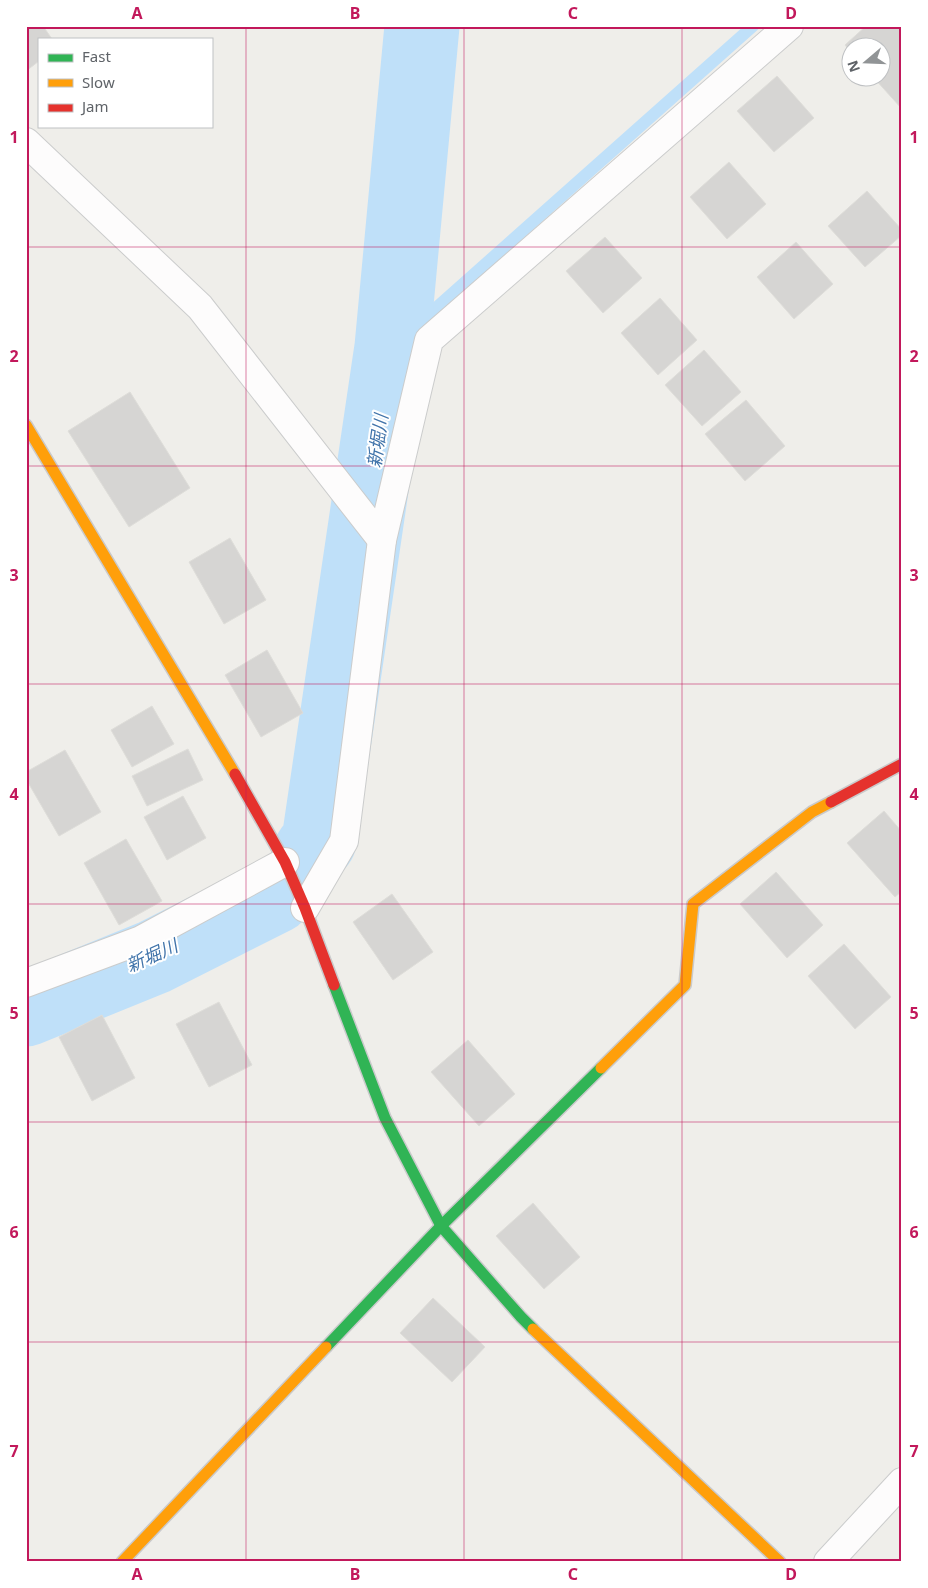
<svg xmlns="http://www.w3.org/2000/svg" width="928" height="1588" viewBox="0 0 928 1588" font-family="'Noto Sans','Noto Sans JP',sans-serif">
	<style>
		.lines { fill: none; stroke-linecap: round; stroke-linejoin: round }
		.stream { stroke: #bfe0f9; stroke-width: 12 }
		.river { stroke: #bfe0f9; stroke-width: 75 }
		.building { fill: #d6d5d3; stroke: #deddd9 }
		.street-casing { stroke: #cbcccc; stroke-width: 30 }
		.fast-casing { stroke: #cacacb; stroke-width: 14 }
		.slow-casing { stroke: #cacacb; stroke-width: 14 }
		.jam-casing { stroke: #cacacb; stroke-width: 14 }
		.street { stroke: #fdfcfc; stroke-width: 28 }
		.fast { stroke: #30b455; stroke-width: 11 }
		.slow { stroke: #ff9f0a; stroke-width: 11 }
		.jam { stroke: #e5322d; stroke-width: 11 }
		.grid { fill: none; stroke: #c2185b; stroke-width: 1; stroke-opacity: 0.55 }
		.labels { text-anchor: middle; stroke-width: 4; stroke-linejoin: round; paint-order: stroke }
		.water-label { font-size: 18px; font-style: italic; fill: #4174aa; stroke: #fff }
		.neatline { fill: none; stroke: #c2185b; stroke-width: 2 }
		.grid-label { font-size: 16px; text-anchor: middle; font-weight: bold; fill: #c2185b }
	</style>
	<rect width="100%" height="100%" fill="#efeeea"/>
	<g class="lines">
		<polyline class="stream" points="392,347 753,26"/>
		<g class="river">
			<polyline points="311,851 319,841 392,347 422,26"/>
			<polyline points="26,1009 154,957 275,896"/>
		</g>
	</g>
	<g class="building">
		<polygon points="26,26 43,26 52,39 39,39 39,61 26,71"/>
		<polygon points="866,26 899,26 902,29 902,109 874,78 880,78 880,48 850,48 850,51 845,45"/>
		<polygon points="777,76 814,118 774,152 737,111"/>
		<polygon points="729,162 766,204 727,239 690,197"/>
		<polygon points="867,191 902,230 902,235 865,267 828,226"/>
		<polygon points="605,237 642,278 603,313 566,271"/>
		<polygon points="796,242 833,284 794,319 757,277"/>
		<polygon points="660,298 697,340 658,375 621,333"/>
		<polygon points="704,350 741,392 702,426 665,385"/>
		<polygon points="130,392 190,488 129,527 68,431"/>
		<polygon points="746,400 785,446 745,481 705,434"/>
		<polygon points="230,538 266,600 224,624 189,562"/>
		<polygon points="267,650 303,713 261,737 225,675"/>
		<polygon points="152,706 174,744 132,767 111,730"/>
		<polygon points="188,749 203,780 147,806 132,776"/>
		<polygon points="65,750 101,812 59,836 26,779 26,772"/>
		<polygon points="183,796 206,838 167,860 144,817"/>
		<polygon points="884,811 902,832 902,891 895,897 847,843"/>
		<polygon points="126,839 162,901 119,925 84,863"/>
		<polygon points="776,872 823,925 787,958 740,904"/>
		<polygon points="392,894 433,952 393,980 353,922"/>
		<polygon points="844,944 891,997 855,1029 808,976"/>
		<polygon points="219,1002 252,1065 209,1087 176,1024"/>
		<polygon points="102,1015 135,1078 92,1101 59,1037"/>
		<polygon points="468,1040 515,1094 479,1126 431,1072"/>
		<polygon points="533,1203 580,1257 544,1289 496,1236"/>
		<polygon points="433,1298 485,1347 452,1382 400,1333"/>
	</g>
	<g class="lines">
		<defs>
			<g id="street">
				<polyline points="26,142 200,307 382,540"/>
				<polyline points="305,908 344,841 382,540 429,340 789,26"/>
				<polyline points="26,983 141,940 285,862"/>
				<polyline points="828,1562 902,1482"/>
			</g>
			<g id="fast">
				<polyline points="334,985 385,1118 441,1226 521,1317 533,1329"/>
				<polyline points="326,1347 441,1226 601,1068"/>
			</g>
			<g id="slow">
				<polyline points="26,425 235,774"/>
				<polyline points="601,1068 685,985 693,904 812,812 831,802"/>
				<polyline points="533,1329 780,1562"/>
				<polyline points="122,1562 326,1347"/>
			</g>
			<g id="jam">
				<polyline points="235,774 285,862 305,908 334,985"/>
				<polyline points="831,802 902,764"/>
			</g>
		</defs>
		<use href="#street" class="street-casing"/>
		<use href="#fast" class="fast-casing"/>
		<use href="#slow" class="slow-casing"/>
		<use href="#jam" class="jam-casing"/>
		<use href="#street" class="street"/>
		<use href="#fast" class="fast"/>
		<use href="#slow" class="slow"/>
		<use href="#jam" class="jam"/>
	</g>
	<path class="grid" d="M246 26V1562M464 26V1562M682 26V1562M26 247H902M26 466H902M26 684H902M26 904H902M26 1122H902M26 1342H902"/>
	<g class="labels">
		<g class="water-label">
			<text transform="translate(378 441) rotate(-82)" y="6">新堀川</text>
			<text transform="translate(152 956) rotate(-24)" y="6">新堀川</text>
		</g>
	</g>
	<rect width="928" height="1588" fill="none" stroke="#ffffff" stroke-width="55"/>
	<rect x="38" y="38" width="175" height="90" fill="#ffffff" stroke="#bfc1c3"/>
	<rect x="48" y="54" width="25" height="8" fill="#30b455" stroke="#bfc1c3"/>
	<text x="82" y="62" font-size="15" fill="#5f6368">Fast</text>
	<rect x="48" y="79" width="25" height="8" fill="#ff9f0a" stroke="#bfc1c3"/>
	<text x="82" y="88" font-size="15" fill="#5f6368">Slow</text>
	<rect x="48" y="104" width="25" height="8" fill="#e5322d" stroke="#bfc1c3"/>
	<text x="82" y="112" font-size="15" fill="#5f6368">Jam</text>
	<g transform="translate(866 62) rotate(251)"><circle r="24" fill="#ffffff" stroke="#bfc1c3"/>
	<path d="M0-4L9 19L0 12L-9 19Z" fill="#919496"/>
	<text y="-8" font-size="14" font-weight="bold" text-anchor="middle" fill="#5f6368">N</text>
	</g>
	<rect x="28" y="28" width="872" height="1532" class="neatline"/>
	<g class="grid-label">
		<text x="137" y="19">A</text>
		<text x="355" y="19">B</text>
		<text x="573" y="19">C</text>
		<text x="791" y="19">D</text>
		<text x="14" y="143">1</text>
		<text x="914" y="143">1</text>
		<text x="14" y="362">2</text>
		<text x="914" y="362">2</text>
		<text x="14" y="581">3</text>
		<text x="914" y="581">3</text>
		<text x="14" y="800">4</text>
		<text x="914" y="800">4</text>
		<text x="14" y="1019">5</text>
		<text x="914" y="1019">5</text>
		<text x="14" y="1238">6</text>
		<text x="914" y="1238">6</text>
		<text x="14" y="1457">7</text>
		<text x="914" y="1457">7</text>
		<text x="137" y="1580">A</text>
		<text x="355" y="1580">B</text>
		<text x="573" y="1580">C</text>
		<text x="791" y="1580">D</text>
	</g>
</svg>
